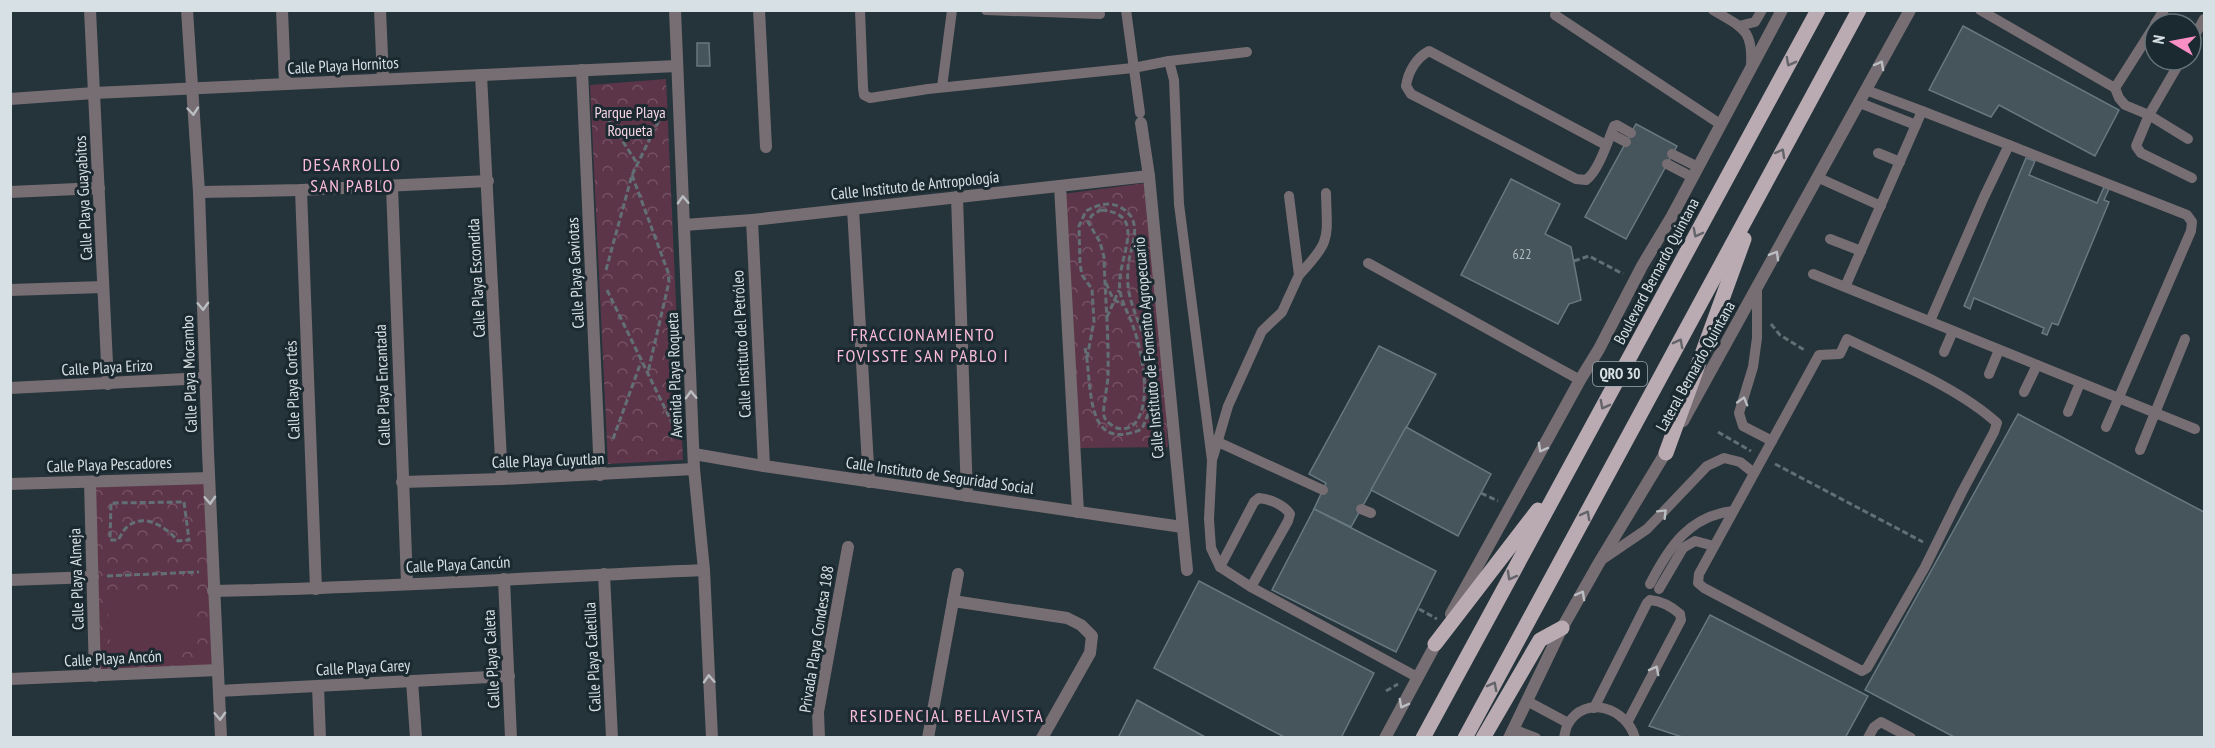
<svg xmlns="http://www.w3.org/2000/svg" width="2215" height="748" viewBox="0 0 2215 748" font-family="'PT Sans Narrow',sans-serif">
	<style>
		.park { fill: url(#park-crowns) }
		.garden { fill: #5d3549 }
		.building { fill: #46555c; stroke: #687880; stroke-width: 1.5 }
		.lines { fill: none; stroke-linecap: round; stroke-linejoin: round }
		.path { stroke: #626f75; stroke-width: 3; stroke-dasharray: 6 3; stroke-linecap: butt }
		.service { stroke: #766e72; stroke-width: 10 }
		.minor { stroke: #766e72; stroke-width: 12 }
		.tertiary { stroke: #766e72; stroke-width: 12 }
		.primary { stroke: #baabb2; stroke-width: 15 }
		.oneway { stroke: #63646a }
		.oneway2 { stroke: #babec2 }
		.labels { text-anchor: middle; stroke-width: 6; stroke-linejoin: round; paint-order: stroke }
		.number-label { font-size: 14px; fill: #b3bdc2 }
		.shield { fill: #1b2930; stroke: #9fa9ae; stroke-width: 1.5 }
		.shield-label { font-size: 15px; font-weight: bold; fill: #d7e0e4 }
		.street-label { font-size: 16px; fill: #d7e0e4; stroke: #1b2930 }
		.park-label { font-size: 16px; fill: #f6d5e5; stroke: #1b2930 }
		.neighbourhood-label { font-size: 18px; letter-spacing: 1.5px; fill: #fbbddb; stroke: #1b2930 }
	</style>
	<defs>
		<pattern id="park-crowns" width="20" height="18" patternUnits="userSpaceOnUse" patternTransform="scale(1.5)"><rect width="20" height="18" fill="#5d3549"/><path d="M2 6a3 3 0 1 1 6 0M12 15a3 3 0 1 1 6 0" fill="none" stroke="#745263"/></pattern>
	</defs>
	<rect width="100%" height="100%" fill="#25333a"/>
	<g class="park">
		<polygon points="666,79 683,460 608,464 590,85"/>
		<polygon points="1146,183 1164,369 1168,447 1079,448 1063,194"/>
		<polygon points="205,483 214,667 100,672 92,484"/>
	</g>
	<polygon class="garden" points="192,590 196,651 111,656 107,595"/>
	<g class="building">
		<polygon points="1963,26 2119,110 2095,156 1999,105 1991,117 1929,90"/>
		<polygon points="697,43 709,43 710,66 697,66"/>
		<polygon points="1636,124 1677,146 1626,239 1585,217"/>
		<polygon points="2026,158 2035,161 2029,175 2097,203 2104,187 2109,189 2104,200 2109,202 2058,325 2052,323 2047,335 2042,333 2044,328 1974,298 1970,309 1964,306"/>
		<polygon points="1511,179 1560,204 1545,234 1571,247 1581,300 1569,304 1558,324 1461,275"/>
		<polygon points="1379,346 1436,374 1351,527 1314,509 1326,483 1309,474"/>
		<polygon points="2018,414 2204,512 2204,738 1956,738 1865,690"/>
		<polygon points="1406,427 1491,474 1458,536 1371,490"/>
		<polygon points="1314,509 1436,571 1396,652 1272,590"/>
		<polygon points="1199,581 1374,673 1341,738 1286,738 1154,668"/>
		<polygon points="1710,615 1868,696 1845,738 1685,738 1649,726"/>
		<polygon points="1137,700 1207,738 1118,738"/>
	</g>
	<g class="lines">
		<g class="path">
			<polyline points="598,104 637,163"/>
			<polyline points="632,175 668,272 669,282 648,372"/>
			<path d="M1101 210C1151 214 1115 260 1120 291 1122 304 1130 316 1134 329 1142 352 1152 401 1136 422 1132 428 1124 430 1117 428 1112 426 1105 421 1104 416 1102 409 1108 385 1108 375 1109 336 1105 296 1104 257L1100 242 1088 222 1092 215Z"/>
			<polyline points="1574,261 1589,256 1623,274"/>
			<polyline points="606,270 632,175 665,108"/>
			<polyline points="1106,283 1113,299 1123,305"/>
			<polyline points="607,290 678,435"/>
			<polyline points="1107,317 1119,290"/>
			<polyline points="1771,324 1780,335 1806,351"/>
			<path d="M1085 348C1093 384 1083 455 1142 429L1149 412 1153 378"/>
			<path d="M1087 358 1094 321 1092 289 1082 275 1080 264 1079 226 1086 211C1098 205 1108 201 1120 207 1143 219 1133 241 1129 260 1127 273 1127 285 1130 297 1136 320 1147 339 1151 363"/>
			<polyline points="1718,432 1751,451"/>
			<polyline points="613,439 641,362"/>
			<polyline points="1775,464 1923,542"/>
			<polyline points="1481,493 1498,501"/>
			<path d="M184 502 189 540 178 541C166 527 144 512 127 527 123 530 121 536 118 540H110L111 503Z"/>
			<polyline points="107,576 199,572"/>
			<polyline points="1419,609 1437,619"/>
			<polyline points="1386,691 1398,684"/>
		</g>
		<g class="service">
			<polyline points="860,10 863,88 864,95 870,98 928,89 1133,68 1169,61 1174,80 1179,204 1212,460 1209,519 1211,548 1220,567 1251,587 1417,677"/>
			<polyline points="986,10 1100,14"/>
			<polyline points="1126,10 1140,113"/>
			<path d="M1713 10C1743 28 1753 29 1751 66"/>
			<polyline points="1980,10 2115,88 2155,25"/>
			<polyline points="1555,15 1720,124"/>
			<polyline points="2155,24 2164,10"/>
			<polyline points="1739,26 1755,22 1762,10"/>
			<polyline points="2191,42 2204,19"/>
			<polyline points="2181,60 2149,115 2136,146 2141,153 2192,178"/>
			<polyline points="1169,61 1247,52"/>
			<polyline points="942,87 952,10"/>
			<polyline points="2115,88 2119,98 2125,105 2149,115 2188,139"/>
			<polyline points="1866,90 1922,111"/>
			<polyline points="1860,103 1916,125"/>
			<polyline points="1611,134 1626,142"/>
			<path d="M1606 145 1429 51C1416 58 1408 72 1406 86L1411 94 1576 179 1586 180C1598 172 1608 141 1614 126L1617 125 1631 133"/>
			<polyline points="2009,145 2187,215 2192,222 2191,231 2106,427"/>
			<polyline points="1878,153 1900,162"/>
			<polyline points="1672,154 1698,167"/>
			<polyline points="1667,164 1692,177"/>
			<polyline points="1819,178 1881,206"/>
			<polyline points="1830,239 1861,251"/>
			<polyline points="1368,263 1580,380"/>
			<polyline points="1813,274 2195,429"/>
			<path d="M1299 275C1332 240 1327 239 1326 193"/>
			<polyline points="1845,287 1922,111 2009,145 1984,197 1930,321"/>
			<polyline points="1757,288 1757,338 1753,367 1739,413 1743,426 1772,441"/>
			<path d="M1847 339C1895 362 1959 388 1997 423L1994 432 1962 492 1925 567 1867 668 1862 671 1704 588 1698 583 1699 574 1819 355 1840 354Z"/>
			<polyline points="1944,352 1953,331"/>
			<polyline points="1989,374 1999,350"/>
			<polyline points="2024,392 2037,365"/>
			<polyline points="2068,412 2080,383"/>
			<polyline points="1218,442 1323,490"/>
			<polyline points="2140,450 2185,339"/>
			<polyline points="1213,457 1228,406 1262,331 1282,312 1299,275 1289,196"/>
			<polyline points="1361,509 1371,513"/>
			<polyline points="1600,561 1647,529 1707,466 1724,458 1740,462 1754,473"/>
			<path d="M1220 567 1254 502 1259 498C1270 499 1284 505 1290 514L1288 521 1251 587"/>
			<path d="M1650 584C1669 547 1689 516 1733 511"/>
			<polyline points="1659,589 1683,548 1695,541 1714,546"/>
			<polyline points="1527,701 1568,723"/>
			<path d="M1594 708 1647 603 1650 600C1661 601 1672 607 1680 614L1681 620 1628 721"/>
			<polyline points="1513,729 1536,738"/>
			<path d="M1564 738C1565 733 1566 727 1568 724 1585 694 1627 708 1635 738"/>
			<polyline points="1868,738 1874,727 1881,722 1911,738"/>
		</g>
		<g class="minor">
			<polyline points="90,10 108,384"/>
			<polyline points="187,10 199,192 208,452 221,738"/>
			<polyline points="282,10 285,84"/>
			<polyline points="380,10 383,79"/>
			<polyline points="675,10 694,469 704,570 712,738"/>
			<polyline points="759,10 766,147"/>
			<polyline points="582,70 600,475"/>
			<polyline points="481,75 502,479"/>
			<polyline points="10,99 94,93 677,66"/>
			<polyline points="1141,123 1149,176 1187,570"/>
			<polyline points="392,186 407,583"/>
			<polyline points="1060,186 1078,512"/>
			<polyline points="301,190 316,589"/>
			<polyline points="10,192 99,188"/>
			<polyline points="199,192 301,190 488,181"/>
			<polyline points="957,197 967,496"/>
			<polyline points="853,209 869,482"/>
			<polyline points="752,220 764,466"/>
			<polyline points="684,225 752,220 1149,176"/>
			<polyline points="10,290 103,287"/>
			<polyline points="10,388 205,378"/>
			<polyline points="694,454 764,466 1182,527"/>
			<polyline points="90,482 95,676"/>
			<polyline points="402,482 502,479 694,469"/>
			<polyline points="10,484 209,478"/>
			<polyline points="604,574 612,738"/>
			<polyline points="504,579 511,738"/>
			<polyline points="10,580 93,577"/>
			<path d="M213 591C377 588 541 577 704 570"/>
			<polyline points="953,601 1067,618 1081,625 1092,636 1090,653 1042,738"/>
			<polyline points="10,679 218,670"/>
			<polyline points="412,681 416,738"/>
			<polyline points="318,686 320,738"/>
			<polyline points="219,691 509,676"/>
			<polyline points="819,738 818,712 848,547"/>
			<polyline points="928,738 958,574"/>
		</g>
		<g class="tertiary">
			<polyline points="1683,421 1910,10"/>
			<polyline points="1451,614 1580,380 1599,349 1642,266 1672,216 1782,10"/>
			<polyline points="1385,738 1439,638"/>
			<polyline points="1509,738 1562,628 1600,561 1669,447"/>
		</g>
		<g class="primary">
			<polyline points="1666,453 1744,239"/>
			<polyline points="1435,644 1538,510"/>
			<polyline points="1423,738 1818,10"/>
			<polyline points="1465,738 1859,10"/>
			<polyline points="1483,738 1540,640 1562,628"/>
		</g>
	</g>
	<defs><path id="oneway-chevron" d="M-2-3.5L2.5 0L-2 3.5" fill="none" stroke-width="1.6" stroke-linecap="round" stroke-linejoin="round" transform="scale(1.5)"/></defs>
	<g class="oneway">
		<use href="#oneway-chevron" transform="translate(1790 62) rotate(118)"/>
		<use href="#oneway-chevron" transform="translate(1781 153) rotate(-61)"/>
		<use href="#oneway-chevron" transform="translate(1697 233) rotate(118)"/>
		<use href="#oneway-chevron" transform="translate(1679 343) rotate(-62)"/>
		<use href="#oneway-chevron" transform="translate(1604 405) rotate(118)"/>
		<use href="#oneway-chevron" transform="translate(1586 515) rotate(-62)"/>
		<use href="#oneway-chevron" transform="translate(1511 576) rotate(119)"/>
		<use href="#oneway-chevron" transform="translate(1493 686) rotate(-62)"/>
	</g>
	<g class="oneway2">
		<use href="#oneway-chevron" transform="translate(1880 65) rotate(-61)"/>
		<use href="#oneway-chevron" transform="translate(193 111) rotate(85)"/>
		<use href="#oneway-chevron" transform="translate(683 200) rotate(-92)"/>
		<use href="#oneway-chevron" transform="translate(1775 255) rotate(-60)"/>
		<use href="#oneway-chevron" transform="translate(203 306) rotate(88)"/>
		<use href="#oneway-chevron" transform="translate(691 395) rotate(-92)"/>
		<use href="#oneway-chevron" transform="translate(1743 401) rotate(-74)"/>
		<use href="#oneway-chevron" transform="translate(1542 448) rotate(119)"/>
		<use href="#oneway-chevron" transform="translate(210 500) rotate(87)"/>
		<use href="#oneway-chevron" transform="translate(1663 513) rotate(-45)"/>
		<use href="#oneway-chevron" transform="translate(1581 595) rotate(-61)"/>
		<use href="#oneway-chevron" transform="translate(1655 670) rotate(-62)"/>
		<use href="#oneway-chevron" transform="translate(709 679) rotate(-93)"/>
		<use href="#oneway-chevron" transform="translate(1403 704) rotate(118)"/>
		<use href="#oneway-chevron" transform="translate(220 716) rotate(88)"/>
	</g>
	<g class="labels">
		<g class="number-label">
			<text x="1522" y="259">622</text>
		</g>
		<rect class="shield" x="1593" y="362" width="54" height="24" rx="4.5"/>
		<g class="shield-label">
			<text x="1620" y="379">QRO 30</text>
		</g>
		<g class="street-label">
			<text transform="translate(343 65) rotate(-3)" y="6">Calle Playa Hornitos</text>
			<text transform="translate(915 185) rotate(-6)" y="6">Calle Instituto de Antropología</text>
			<text transform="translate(83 198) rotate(-93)" y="6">Calle Playa Guayabitos</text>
			<text transform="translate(1656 271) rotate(-62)" y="6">Boulevard Bernardo Quintana</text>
			<text transform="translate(575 273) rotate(-93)" y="6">Calle Playa Gaviotas</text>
			<text transform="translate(476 278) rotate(-93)" y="6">Calle Playa Escondida</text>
			<text transform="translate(741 344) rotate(-93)" y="6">Calle Instituto del Petróleo</text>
			<text transform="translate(1148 348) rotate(-95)" y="6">Calle Instituto de Fomento Agropecuario</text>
			<text transform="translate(1695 366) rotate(-61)" y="6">Lateral Bernardo Quintana</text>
			<text transform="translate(107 367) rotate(-3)" y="6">Calle Playa Erizo</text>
			<text transform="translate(189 374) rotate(-92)" y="6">Calle Playa Mocambo</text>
			<text transform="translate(674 375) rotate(-92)" y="6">Avenida Playa Roqueta</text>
			<text transform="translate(382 385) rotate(-92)" y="6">Calle Playa Encantada</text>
			<text transform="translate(292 390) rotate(-92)" y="6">Calle Playa Cortés</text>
			<text transform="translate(548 460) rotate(-2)" y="6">Calle Playa Cuyutlan</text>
			<text transform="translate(109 464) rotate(-2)" y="6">Calle Playa Pescadores</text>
			<text transform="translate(940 475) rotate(8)" y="6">Calle Instituto de Seguridad Social</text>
			<text transform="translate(458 564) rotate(-3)" y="6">Calle Playa Cancún</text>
			<text transform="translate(76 579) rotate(-92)" y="6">Calle Playa Almeja</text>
			<text transform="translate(816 639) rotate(-81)" y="6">Privada Playa Condesa 188</text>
			<text transform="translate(592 657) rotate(-93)" y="6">Calle Playa Caletilla</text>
			<text transform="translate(113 658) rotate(-3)" y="6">Calle Playa Ancón</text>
			<text transform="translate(491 659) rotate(-93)" y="6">Calle Playa Caleta</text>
			<text transform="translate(363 667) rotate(-3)" y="6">Calle Playa Carey</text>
		</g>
		<g class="park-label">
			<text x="630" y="118">Parque Playa<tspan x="630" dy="18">Roqueta</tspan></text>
		</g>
		<g class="neighbourhood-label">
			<text x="352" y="171">DESARROLLO<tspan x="352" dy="21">SAN PABLO</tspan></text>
			<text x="923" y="341">FRACCIONAMIENTO<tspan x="923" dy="21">FOVISSTE SAN PABLO I</tspan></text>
			<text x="947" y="722">RESIDENCIAL BELLAVISTA</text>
		</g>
	</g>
	<rect width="2215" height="748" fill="none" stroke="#d7e0e4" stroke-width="24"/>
	<g transform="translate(2173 42) rotate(280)"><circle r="28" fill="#1b2930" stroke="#667278" stroke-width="1.5"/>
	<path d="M0-4.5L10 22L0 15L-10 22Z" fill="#fa8fc6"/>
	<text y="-9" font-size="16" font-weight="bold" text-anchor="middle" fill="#d7e0e4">N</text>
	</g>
</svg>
